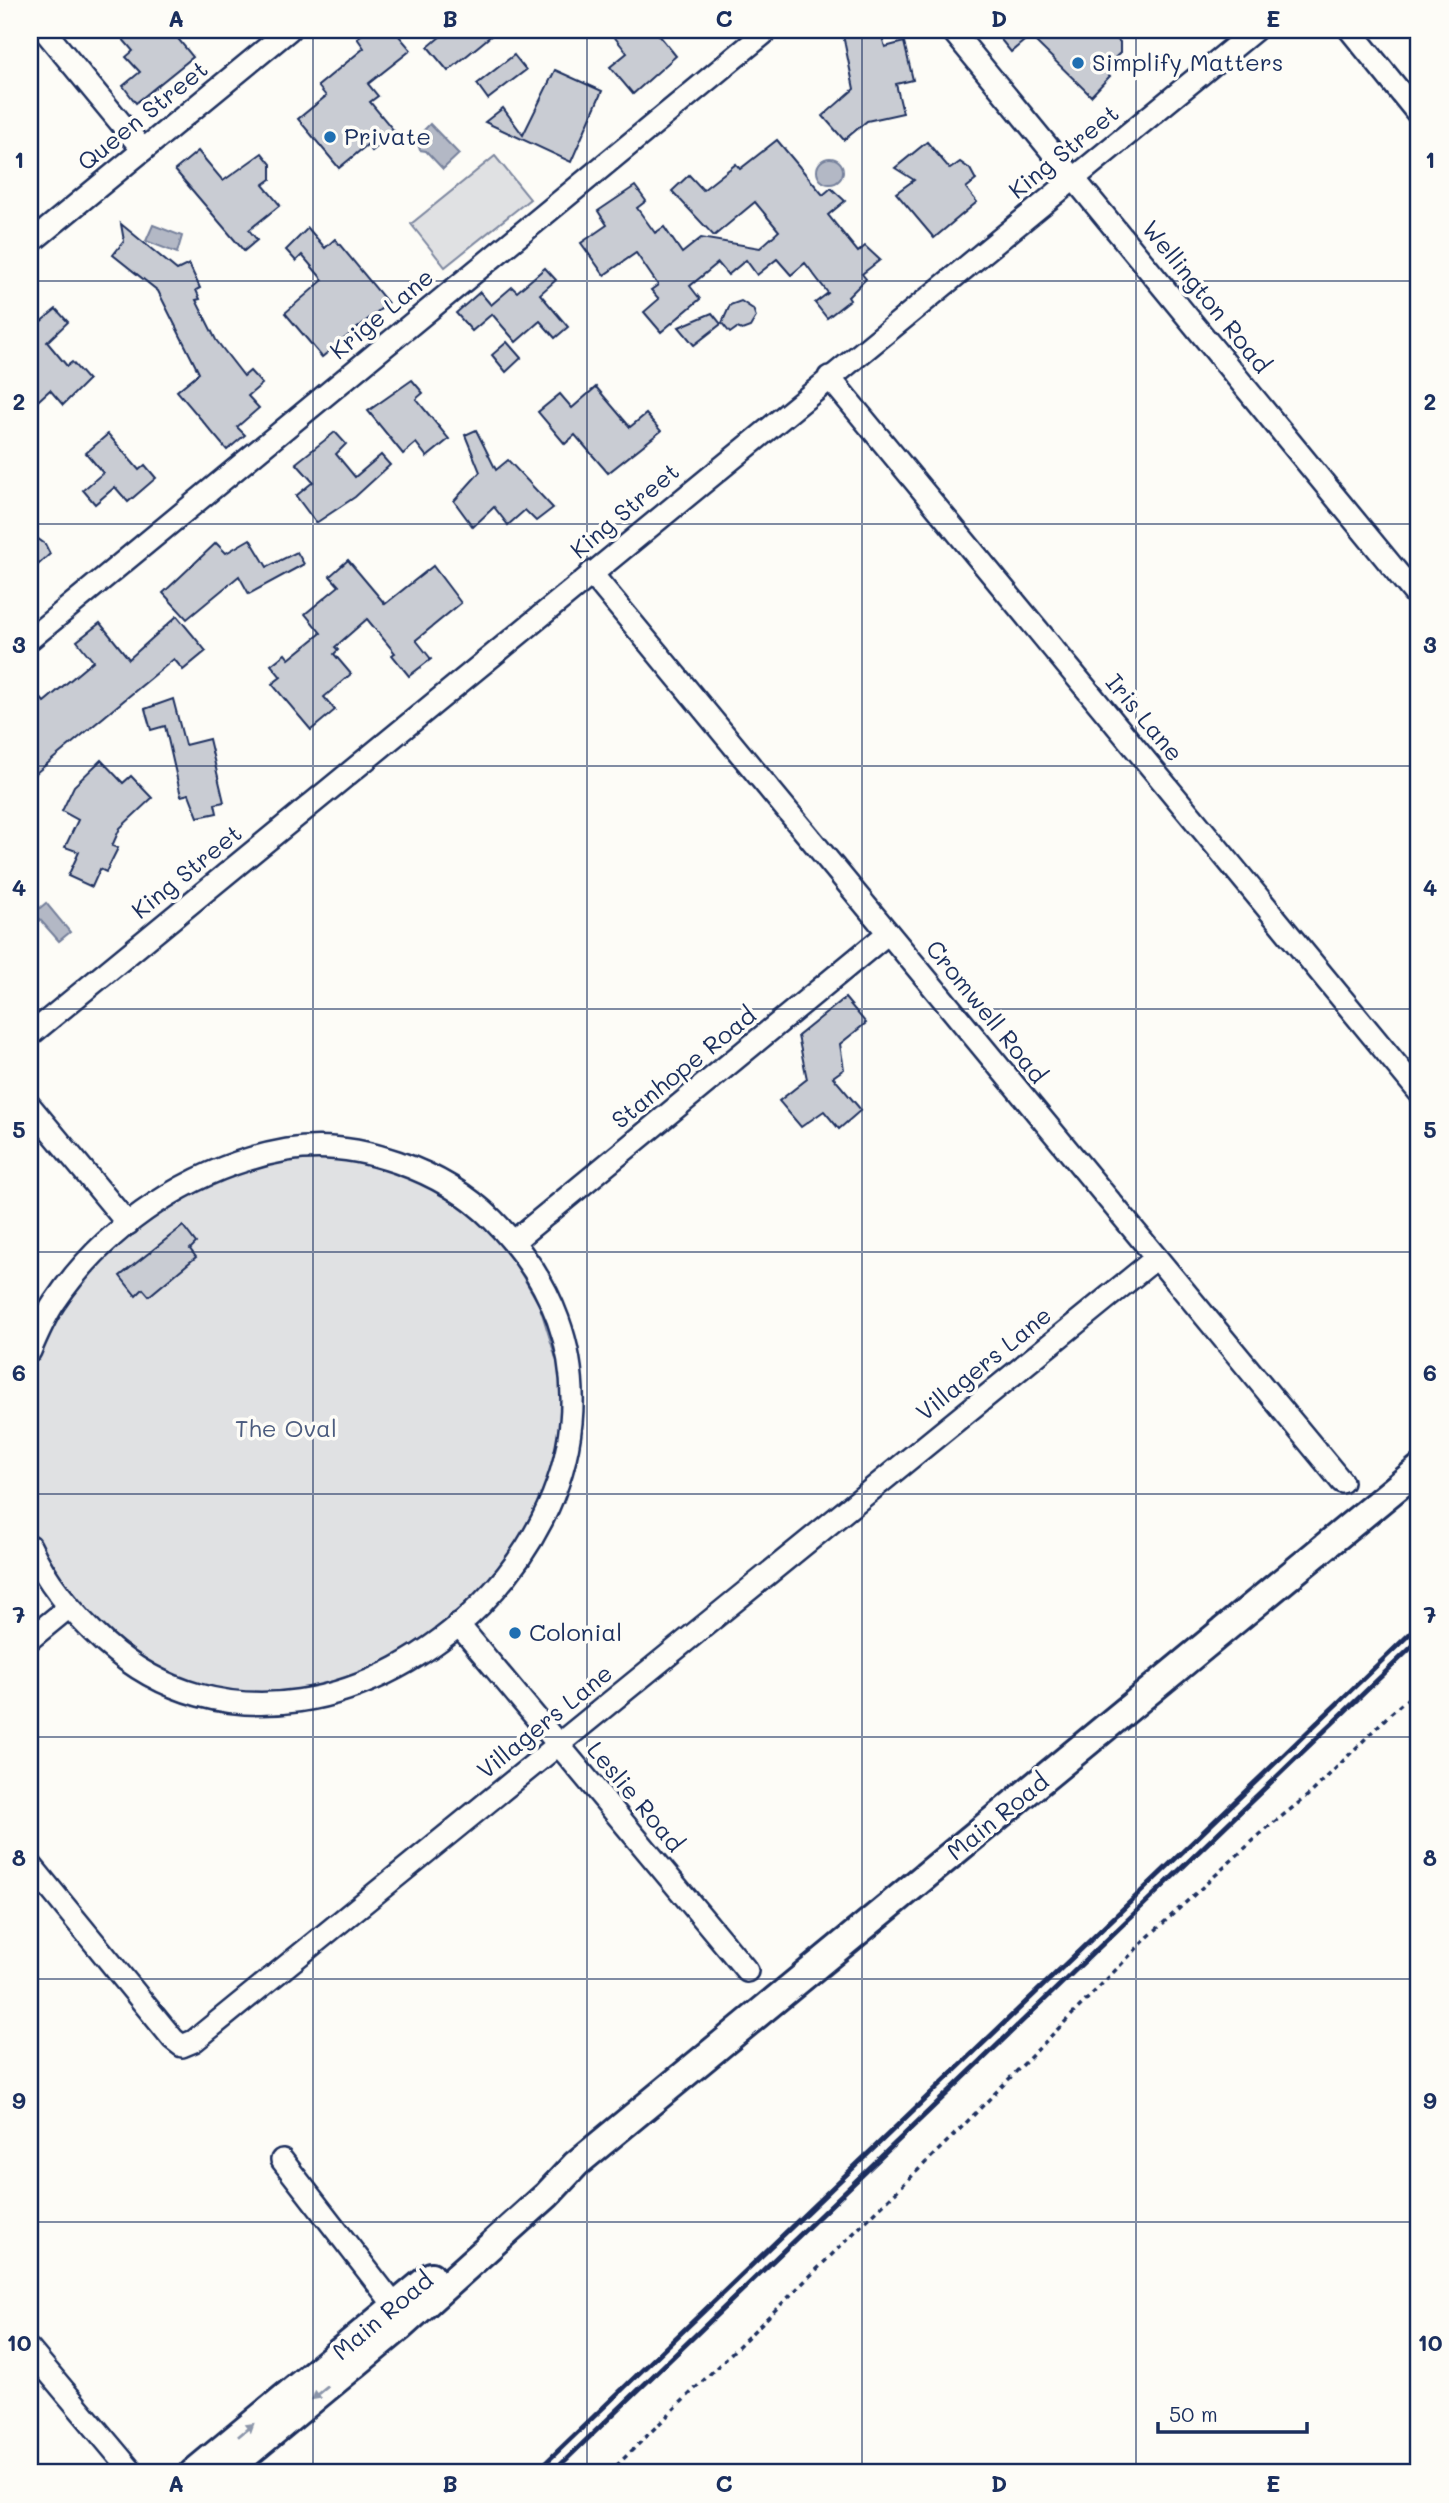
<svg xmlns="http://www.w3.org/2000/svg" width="1449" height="2503" viewBox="0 0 1449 2503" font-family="Mali,sans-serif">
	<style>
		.green { fill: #e0e1e3; stroke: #7e88a0; stroke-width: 2 }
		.water { fill: #b3b8c5; stroke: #76819c; stroke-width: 2 }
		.building { fill: #c9ccd3; stroke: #1b2f5e; stroke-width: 2 }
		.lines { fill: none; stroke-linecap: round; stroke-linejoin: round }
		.minor-casing { stroke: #1b2f5e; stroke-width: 26 }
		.major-casing { stroke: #1b2f5e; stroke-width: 32 }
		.path { stroke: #1b2f5e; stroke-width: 3.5; stroke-dasharray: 5 5; stroke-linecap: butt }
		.minor { stroke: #fdfcf7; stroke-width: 21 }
		.major { stroke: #fdfcf7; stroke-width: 26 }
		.rail { stroke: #1b2f5e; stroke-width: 5 }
		.oneway { fill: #8c96aa }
		.grid { fill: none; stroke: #1b2f5e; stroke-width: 2; stroke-opacity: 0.55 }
		.poi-dot { fill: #1f6fb2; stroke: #fdfcf7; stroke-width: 2.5 }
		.labels { text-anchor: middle; stroke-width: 7; stroke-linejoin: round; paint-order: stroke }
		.poi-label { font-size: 24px; fill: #1b2f5e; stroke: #fdfcf7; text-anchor: start }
		.street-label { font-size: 24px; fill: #1b2f5e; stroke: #fdfcf7 }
		.park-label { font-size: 24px; fill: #4c5c7f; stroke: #fdfcf7 }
		.neatline { fill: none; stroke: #1b2f5e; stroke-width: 2.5 }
		.grid-label { font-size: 23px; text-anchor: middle; font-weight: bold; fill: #1b2f5e }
	</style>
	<rect width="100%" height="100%" fill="#fdfcf7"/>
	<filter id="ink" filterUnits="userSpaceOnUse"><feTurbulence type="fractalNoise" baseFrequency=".0143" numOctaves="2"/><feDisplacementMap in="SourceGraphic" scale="14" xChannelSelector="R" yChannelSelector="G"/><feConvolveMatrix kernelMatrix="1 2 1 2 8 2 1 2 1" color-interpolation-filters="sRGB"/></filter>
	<g filter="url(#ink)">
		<g class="green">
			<polygon points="495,156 530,199 445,267 411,224"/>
			<polygon points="296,1147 409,1173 461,1205 506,1248 539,1304 559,1368 563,1424 550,1490 525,1537 452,1628 328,1692 193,1693 124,1658 30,1548 30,1347 55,1300 165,1198"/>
		</g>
		<g class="water">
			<polygon points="430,124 459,154 443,169 426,151 420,150 416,138"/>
			<circle cx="830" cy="171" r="13"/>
			<polygon points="153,225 182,236 177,253 146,241"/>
			<polygon points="46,903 70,932 59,941 34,913"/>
		</g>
		<g class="building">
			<polygon points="115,30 171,30 193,57 136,103 123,86 140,72 126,57 133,51"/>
			<polygon points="368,30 394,30 411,50 368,84 378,96 370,102 395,132 372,151 367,145 339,168 298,119 326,96 318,86 364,48 357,38"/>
			<polygon points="448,30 498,30 448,71 428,47"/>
			<polygon points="609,30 655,30 676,56 633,94 610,67 627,53"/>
			<polygon points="842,30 880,30 885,47 904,42 913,80 896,84 903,113 867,121 844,140 823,116 854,89"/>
			<polygon points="993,30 1106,30 1120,42 1120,53 1103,69 1110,76 1091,96 1030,36 1011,52"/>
			<polygon points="514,55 526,70 488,99 477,84"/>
			<polygon points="555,70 602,91 571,162 485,122 503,108 523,135"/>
			<polygon points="777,140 823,195 831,188 845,201 828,215 858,252 865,246 880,260 862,274 866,279 848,297 850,300 827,318 815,303 828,293 805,263 791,275 777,259 757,275 746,260 728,275 718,263 690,286 700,299 661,332 644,312 659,299 651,290 658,285 636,253 604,275 581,243 607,225 598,211 635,186 646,201 637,208 655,233 664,227 682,253 701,238 760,248 779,231 755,202 714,236 672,191 689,175 703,190 736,164 740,169"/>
			<polygon points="927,142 950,169 960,162 970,169 976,180 966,188 977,202 934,238 896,193 914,180 895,168"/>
			<polygon points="198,151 223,181 262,153 271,164 271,179 263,185 280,205 249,230 257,240 244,251 175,170"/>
			<polygon points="121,224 177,270 189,264 200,288 196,290 200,299 196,300 216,340 244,376 250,371 262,384 248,396 259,408 237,427 245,435 227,450 177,391 199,373 158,291 113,255 124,241"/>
			<polygon points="308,228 325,248 335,239 388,303 322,357 285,313 323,280 302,255 296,261 286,250"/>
			<polygon points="545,268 556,280 540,294 568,327 555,338 540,321 516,342 492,314 472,331 456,313 480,292 491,305 512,287 517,292"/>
			<polygon points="741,301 753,309 756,317 750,327 742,330 737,328 730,333 722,323 730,305"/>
			<polygon points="56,309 68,322 47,342 67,366 72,362 88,380 63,405 50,390 30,408 30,322 34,327"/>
			<polygon points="712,313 721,324 694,345 679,327"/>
			<polygon points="507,342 521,358 506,372 492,355"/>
			<polygon points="412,380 423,393 416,399 449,439 427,457 416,443 403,454 368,411"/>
			<polygon points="596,387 630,427 646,414 661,431 608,473 575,435 565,444 538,412 560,394 572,408"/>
			<polygon points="476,430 496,470 508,460 553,508 536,521 525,510 508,525 494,507 473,527 454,501 480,472 465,435"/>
			<polygon points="335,432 346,444 336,454 355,477 381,455 390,465 355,497 316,523 296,496 313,482 296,463"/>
			<polygon points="108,434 139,470 145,465 156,478 128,502 115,487 95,504 83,490 103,473 86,453"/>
			<polygon points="30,533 45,544 50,554 30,572"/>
			<polygon points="250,539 267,567 297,552 304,564 249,594 239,576 187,619 163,593 216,543 226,553"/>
			<polygon points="348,560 385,604 433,566 461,603 416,640 431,659 409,676 392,655 395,653 367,619 335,647 338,650 334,654 351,674 324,697 335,710 311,730 272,684 281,677 271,665 285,654 289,659 321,633 305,614 339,586 330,576"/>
			<polygon points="177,616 206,651 183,670 174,659 30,778 30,685 44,702 93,661 77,641 100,623 129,659"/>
			<polygon points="173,699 185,745 209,739 224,802 215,804 217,813 198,817 189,794 181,796 165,726 151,730 145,709"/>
			<polygon points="101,760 123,783 131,776 152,798 120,828 112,846 118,848 106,872 100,869 92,887 68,876 79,852 65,847 78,820 62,811 74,786"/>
			<polygon points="845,998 866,1023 840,1044 844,1069 833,1077 861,1110 839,1129 824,1111 801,1127 779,1101 807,1079 798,1036"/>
			<polygon points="183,1226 196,1243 190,1249 196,1257 149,1296 143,1289 136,1296 120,1276"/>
		</g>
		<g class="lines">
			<defs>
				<g id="minor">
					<polyline points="44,30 143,150"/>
					<polyline points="952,30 1419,599"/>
					<polyline points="1350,30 1419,115"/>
					<polyline points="30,243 289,30"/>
					<polyline points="829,377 1419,1092"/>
					<polyline points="591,573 1342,1482"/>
					<polyline points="30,639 768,30"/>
					<polyline points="30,1035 1255,30"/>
					<polyline points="30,1106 128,1224"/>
					<polyline points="513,1242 888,933"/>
					<path d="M30 1351C37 1335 44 1318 54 1303 106 1225 195 1166 287 1150 356 1138 444 1171 493 1220 744 1473 338 1852 105 1643 74 1615 47 1583 30 1546"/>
					<polyline points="458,1624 747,1971"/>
					<polyline points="30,1639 69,1607"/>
					<polyline points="30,1864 173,2039 182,2046 194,2041 1155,1259"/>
					<polyline points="282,2160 395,2306"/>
					<polyline points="30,2350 133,2473"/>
				</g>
				<g id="major">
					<polyline points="193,2473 431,2276"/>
					<polyline points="224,2473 399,2328 547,2195 576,2164 1419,1469"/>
				</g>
			</defs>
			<use href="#minor" class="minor-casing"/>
			<use href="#major" class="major-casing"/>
			<polyline class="path" points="609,2473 958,2131 1148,1937 1267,1828 1311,1793 1389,1715 1419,1689"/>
			<use href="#minor" class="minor"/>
			<use href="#major" class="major"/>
			<g class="rail">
				<polyline points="535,2473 1419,1625"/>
				<polyline points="552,2473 1419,1640"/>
			</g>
		</g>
		<defs><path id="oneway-solid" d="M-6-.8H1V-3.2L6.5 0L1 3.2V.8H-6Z" transform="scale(1.75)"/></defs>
		<g class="oneway">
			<use href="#oneway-solid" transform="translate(320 2393) rotate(141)"/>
			<use href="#oneway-solid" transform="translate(246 2430) rotate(-40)"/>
		</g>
	</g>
	<path class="grid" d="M313 30V2473M587 30V2473M862 30V2473M1136 30V2473M30 281H1419M30 524H1419M30 766H1419M30 1009H1419M30 1252H1419M30 1494H1419M30 1737H1419M30 1979H1419M30 2222H1419"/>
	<g class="poi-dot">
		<circle cx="1078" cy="63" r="7"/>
		<circle cx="330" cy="137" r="7"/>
		<circle cx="515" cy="1633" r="7"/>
	</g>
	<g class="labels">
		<g class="poi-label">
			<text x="1092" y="71">Simplify Matters</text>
			<text x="344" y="145">Private</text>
			<text x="529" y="1641">Colonial</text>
		</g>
		<g class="street-label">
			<text transform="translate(143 116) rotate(-39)" y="8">Queen Street</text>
			<text transform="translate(1064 152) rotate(-39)" y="8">King Street</text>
			<text transform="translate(1206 297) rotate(51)" y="8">Wellington Road</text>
			<text transform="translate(382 314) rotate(-40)" y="8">Krige Lane</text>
			<text transform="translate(625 511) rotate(-40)" y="8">King Street</text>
			<text transform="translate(1144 718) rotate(50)" y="8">Iris Lane</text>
			<text transform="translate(187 872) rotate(-39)" y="8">King Street</text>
			<text transform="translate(986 1012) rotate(51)" y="8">Cromwell Road</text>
			<text transform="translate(684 1068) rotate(-39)" y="8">Stanhope Road</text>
			<text transform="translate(984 1364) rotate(-39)" y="8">Villagers Lane</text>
			<text transform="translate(545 1722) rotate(-39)" y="8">Villagers Lane</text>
			<text transform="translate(635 1797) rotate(50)" y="8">Leslie Road</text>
			<text transform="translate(998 1817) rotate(-39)" y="8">Main Road</text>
			<text transform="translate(383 2316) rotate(-40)" y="8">Main Road</text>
		</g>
		<g class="park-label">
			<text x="286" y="1437">The Oval</text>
		</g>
	</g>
	<rect width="1449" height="2503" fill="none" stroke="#fdfcf7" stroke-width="77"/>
	<path d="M1158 2422v10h149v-10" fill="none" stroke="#1b2f5e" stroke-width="3.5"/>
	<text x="1169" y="2422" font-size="21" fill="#1b2f5e" stroke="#fdfcf7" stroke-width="5" paint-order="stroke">50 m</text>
	<rect x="38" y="38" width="1372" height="2426" class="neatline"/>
	<g class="grid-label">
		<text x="176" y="27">A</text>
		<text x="450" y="27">B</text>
		<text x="724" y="27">C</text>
		<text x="999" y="27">D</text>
		<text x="1273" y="27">E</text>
		<text x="19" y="168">1</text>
		<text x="1430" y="168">1</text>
		<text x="19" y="410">2</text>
		<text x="1430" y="410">2</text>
		<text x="19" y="653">3</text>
		<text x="1430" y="653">3</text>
		<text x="19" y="896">4</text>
		<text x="1430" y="896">4</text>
		<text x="19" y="1138">5</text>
		<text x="1430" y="1138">5</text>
		<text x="19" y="1381">6</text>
		<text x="1430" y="1381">6</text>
		<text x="19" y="1623">7</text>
		<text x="1430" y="1623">7</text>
		<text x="19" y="1866">8</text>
		<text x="1430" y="1866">8</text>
		<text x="19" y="2109">9</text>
		<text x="1430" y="2109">9</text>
		<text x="19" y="2351">10</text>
		<text x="1430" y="2351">10</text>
		<text x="176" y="2492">A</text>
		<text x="450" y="2492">B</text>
		<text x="724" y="2492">C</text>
		<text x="999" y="2492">D</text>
		<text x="1273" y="2492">E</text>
	</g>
</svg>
